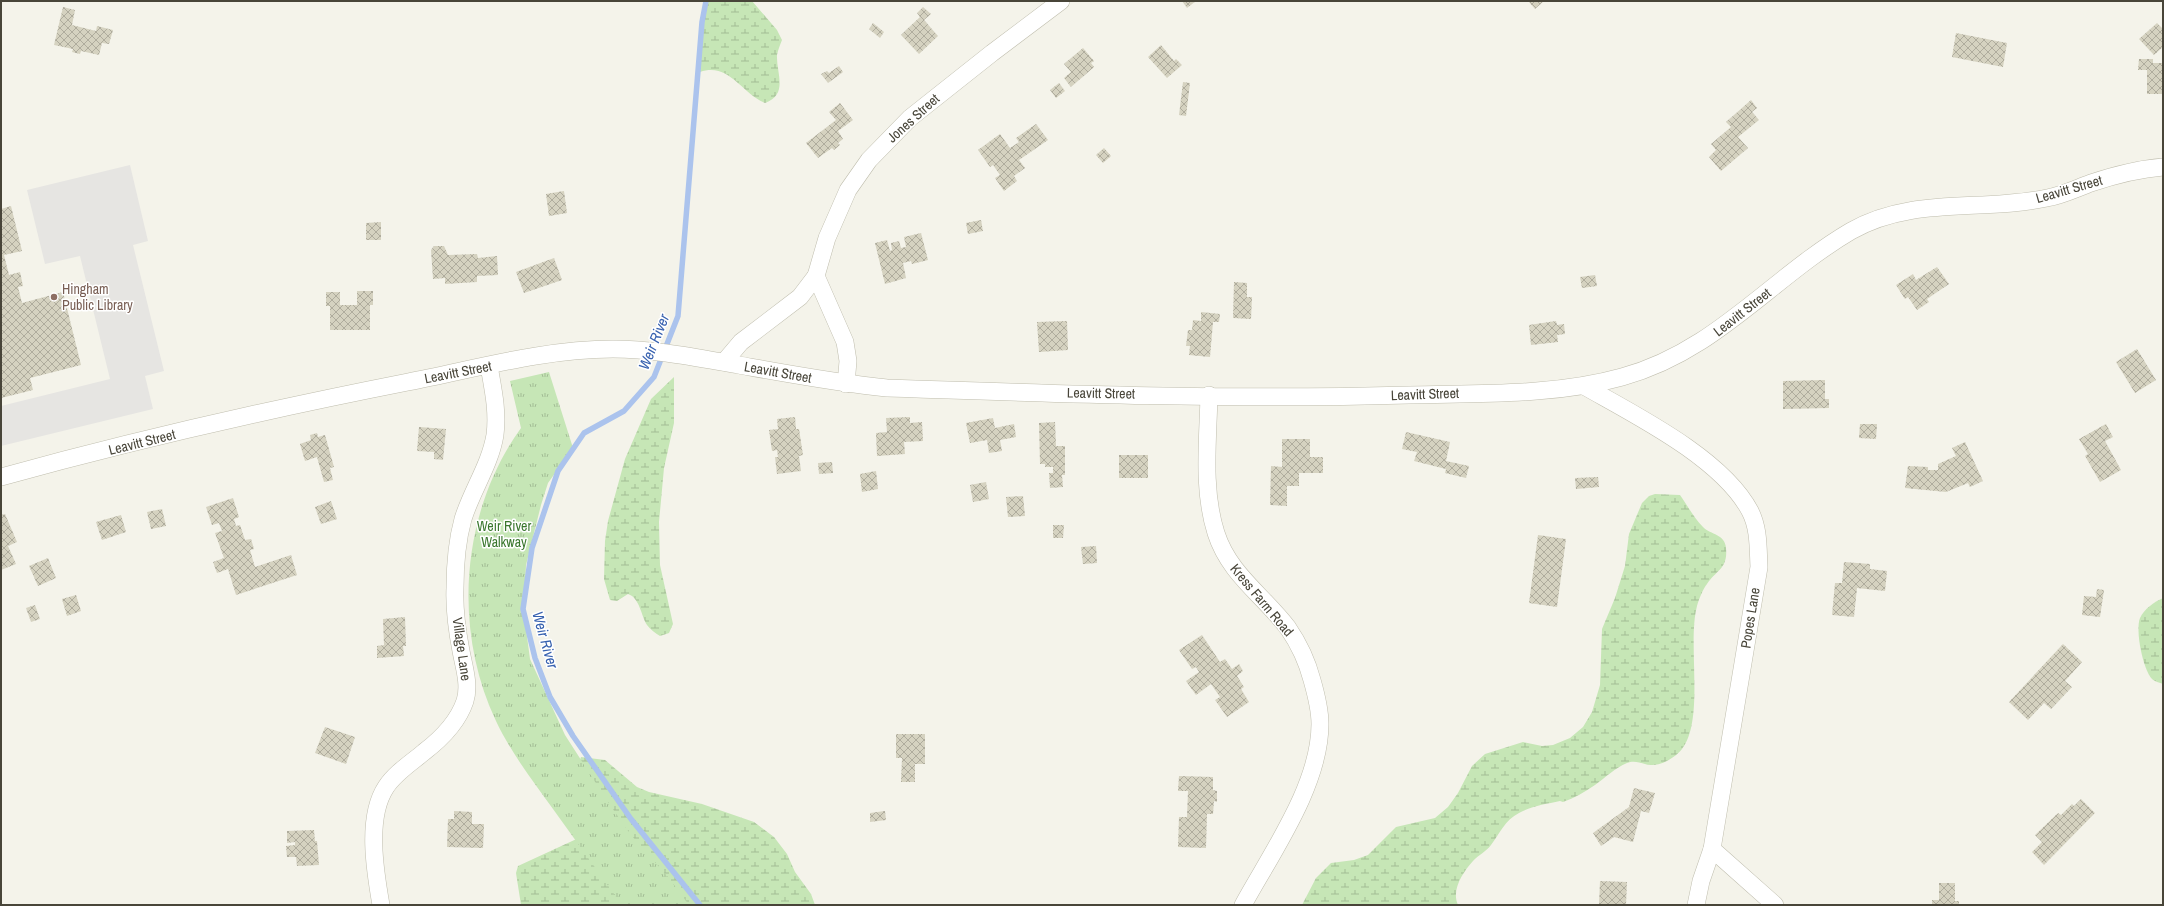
<svg xmlns="http://www.w3.org/2000/svg" width="2164" height="906" viewBox="0 0 2164 906" font-family="'Archivo Narrow',sans-serif">
	<style>
		.wetland { fill: url(#wetland-marsh) }
		.park { fill: url(#park-tufts) }
		.parking { fill: #e6e5e2 }
		.lines { fill: none; stroke-linecap: round; stroke-linejoin: round }
		.stream { stroke: #abc3ed; stroke-width: 5.5 }
		.building { fill: url(#building-cross-hatch) }
		.minor-casing { stroke: #bfbdad; stroke-width: 18 }
		.minor { stroke: #fff; stroke-width: 17 }
		.education-dot { fill: #8d6e63; stroke: #fff; stroke-width: 1.5 }
		.labels { text-anchor: middle; stroke-width: 3; stroke-linejoin: round; paint-order: stroke }
		.street-label { font-size: 14px; fill: #484539; stroke: #fff }
		.education-label { font-size: 14px; fill: #785e54; stroke: #fff; text-anchor: start }
		.park-label { font-size: 14px; fill: #3a772e; stroke: #fff }
		.water-label { font-size: 15px; font-style: italic; fill: #3761af; stroke: #fff }
	</style>
	<defs>
		<pattern id="wetland-marsh" width="20" height="14" patternUnits="userSpaceOnUse"><rect width="20" height="14" fill="#c6e6b6"/><path d="M1 5h8M5 5V1M11 12h8M15 12V8" fill="none" stroke="#a3bc95"/></pattern>
		<pattern id="park-tufts" width="24" height="20" patternUnits="userSpaceOnUse"><rect width="24" height="20" fill="#c6e6b6"/><path d="M3 7l-1-3M5 7V3M7 7l1-3M15 17l-1-3M17 17v-4M19 17l1-3" fill="none" stroke="#a3bc95"/></pattern>
		<pattern id="building-cross-hatch" width="8" height="8" patternUnits="userSpaceOnUse"><rect width="8" height="8" fill="#d5d2c0"/><path d="M0 0l8 8M0 8l8-8" fill="none" stroke="#afac9d"/></pattern>
	</defs>
	<rect width="100%" height="100%" fill="#f4f3ea"/>
	<g class="wetland">
		<path d="M705 1H752L777 30 782 40C780 45 778 50 777 55 776 73 789 94 765 103 741 93 729 62 700 72L701 26Z"/>
		<path d="M674 377V423L664 468 659 522 660 565 673 624 669 633 660 636C655 633 651 630 647 625 641 616 640 598 628 594L617 601 610 600 604 579 605 541 608 521 625 459 651 399Z"/>
		<path d="M1655 494 1680 495C1687 505 1694 518 1703 527 1711 535 1725 534 1726 548 1728 569 1716 570 1707 584 1703 589 1699 599 1697 606 1687 644 1705 719 1682 749 1676 757 1661 766 1651 765 1643 765 1636 759 1627 763 1615 768 1606 777 1595 785 1585 792 1574 798 1563 802L1560 801C1546 804 1532 806 1519 813 1505 820 1500 833 1491 845 1486 852 1478 855 1473 861 1463 872 1451 890 1458 905H1302L1316 878 1331 863 1354 860 1368 855 1396 827 1435 818 1448 807 1458 793 1472 766 1485 754 1523 742 1542 746 1553 745 1570 738 1583 727 1592 712 1600 685 1602 629 1615 598 1625 566 1629 534 1642 503 1649 496Z"/>
		<path d="M2163 598V684C2160 683 2154 681 2152 679 2143 670 2135 630 2140 618 2144 609 2154 602 2163 598Z"/>
		<polygon points="581,757 605,760 637,787 649,792 702,804 754,822 774,837 787,854 795,872 811,894 815,905 521,905 516,873 518,866 583,836 577,769"/>
	</g>
	<path class="park" d="M549 372 573 448 548 483 541 505 526 565 524 614 530 659 565 735 610 805 631 835 668 877 689 905H622C599 873 576 841 553 809 533 781 511 753 496 721 452 628 461 511 521 428L510 381Z"/>
	<polygon class="parking" points="130,165 148,241 133,245 164,371 145,376 153,409 1,446 1,406 110,379 80,256 45,264 27,190"/>
	<g class="lines">
		<polyline class="stream" points="700,905 631,819 573,736 550,697 535,658 523,609 532,548 558,471 584,433 624,411 654,377 678,316 702,22 706,1"/>
	</g>
	<g class="building">
		<polygon points="1182,1 1196,1 1187,8"/>
		<polygon points="1528,1 1544,1 1535,9"/>
		<polygon points="63,7 75,10 72,25 96,31 97,26 113,30 109,44 102,43 99,55 81,51 80,54 72,52 73,49 54,45"/>
		<polygon points="923,7 931,14 924,20 938,36 919,54 901,35 920,17 917,13"/>
		<polygon points="873,23 884,32 880,38 869,29"/>
		<polygon points="2157,23 2163,29 2163,47 2154,55 2139,39"/>
		<polygon points="1956,33 2007,43 2003,67 1952,57"/>
		<polygon points="1161,45 1174,61 1176,59 1182,65 1167,78 1148,57"/>
		<polygon points="1083,48 1094,61 1091,63 1094,67 1071,87 1064,78 1071,72 1064,64"/>
		<polygon points="2139,59 2153,59 2153,63 2163,63 2163,94 2147,94 2147,70 2138,70"/>
		<polygon points="839,66 843,72 828,83 821,74 827,71 829,73"/>
		<polygon points="1183,82 1190,83 1186,116 1179,115"/>
		<polygon points="1059,83 1065,91 1056,98 1050,90"/>
		<polygon points="1751,100 1757,108 1752,112 1759,120 1738,137 1748,148 1721,171 1709,157 1716,150 1711,144 1731,127 1726,122"/>
		<polygon points="840,103 853,120 838,131 843,139 838,143 840,145 834,150 832,148 818,158 806,143 836,120 829,112"/>
		<polygon points="1036,124 1048,140 1019,160 1025,168 1014,176 1017,181 1004,191 995,178 1000,175 993,165 990,167 978,150 1000,134 1010,148 1019,142 1016,138"/>
		<polygon points="1104,148 1111,156 1103,163 1096,155"/>
		<polygon points="564,191 567,213 549,216 546,194"/>
		<polygon points="11,206 22,251 4,255 9,275 20,272 23,286 18,287 22,303 63,292 81,365 30,378 33,390 1,398 1,209"/>
		<polygon points="981,220 983,231 968,234 966,223"/>
		<polygon points="381,222 381,240 366,240 366,223"/>
		<polygon points="921,233 928,260 912,264 911,261 903,263 906,278 885,284 875,243 887,240 890,251 892,250 891,243 899,241 901,248 906,247 904,237"/>
		<polygon points="434,246 444,246 448,255 477,254 478,258 497,256 498,275 477,276 477,282 445,284 445,278 433,279 431,250"/>
		<polygon points="554,258 562,280 524,293 516,272"/>
		<polygon points="1937,267 1949,284 1927,299 1929,302 1917,310 1908,297 1905,299 1896,285 1913,274 1916,280"/>
		<polygon points="1595,275 1597,286 1582,288 1580,277"/>
		<polygon points="1234,282 1247,283 1247,297 1252,297 1251,319 1233,318"/>
		<polygon points="357,291 373,291 373,305 370,305 370,330 330,330 330,306 326,306 326,292 340,292 340,305 357,305"/>
		<polygon points="1201,312 1220,314 1219,322 1213,322 1210,357 1189,355 1190,346 1186,346 1188,330 1192,330 1193,320 1201,321"/>
		<polygon points="1067,321 1068,350 1039,352 1037,322"/>
		<polygon points="1556,321 1557,325 1564,324 1565,334 1557,335 1558,342 1531,345 1529,325"/>
		<polygon points="2137,349 2156,380 2135,393 2116,362"/>
		<polygon points="1825,380 1825,399 1829,399 1829,408 1783,409 1783,381"/>
		<polygon points="795,417 796,429 799,429 803,455 799,456 801,471 777,474 775,457 778,457 777,450 772,451 769,430 778,429 777,419"/>
		<polygon points="910,417 910,423 922,422 923,441 904,442 905,454 877,456 876,433 887,432 886,418"/>
		<polygon points="993,418 995,428 1014,424 1016,437 1000,440 1002,451 989,453 987,440 970,443 966,423"/>
		<polygon points="1055,422 1056,446 1065,446 1065,475 1062,475 1063,487 1050,488 1049,473 1053,473 1053,467 1045,467 1045,464 1040,464 1039,423"/>
		<polygon points="1860,424 1877,424 1876,439 1859,438"/>
		<polygon points="2106,424 2113,437 2105,441 2121,470 2100,482 2085,456 2088,454 2079,439"/>
		<polygon points="419,427 446,429 443,460 434,459 434,452 417,451"/>
		<polygon points="1406,432 1450,442 1446,461 1469,466 1466,478 1445,473 1446,469 1414,461 1417,452 1402,449"/>
		<polygon points="317,433 318,437 325,435 334,467 330,468 333,480 324,482 317,457 305,461 300,444 311,440 310,435"/>
		<polygon points="1282,439 1310,439 1310,457 1323,457 1323,473 1299,473 1299,486 1287,486 1287,506 1270,505 1271,466 1282,467"/>
		<polygon points="1965,442 1983,481 1970,487 1968,483 1946,492 1905,488 1908,466 1928,467 1928,470 1938,470 1938,464 1956,456 1952,448"/>
		<rect x="1119" y="455" width="29" height="23"/>
		<polygon points="832,462 833,473 819,474 818,463"/>
		<polygon points="876,471 878,489 862,492 860,474"/>
		<polygon points="1598,477 1599,487 1576,489 1575,478"/>
		<polygon points="986,482 989,499 973,502 970,485"/>
		<polygon points="1023,496 1025,516 1008,517 1006,497"/>
		<polygon points="233,498 239,517 234,519 236,526 240,525 245,540 251,539 254,549 250,550 255,567 291,555 297,575 236,595 228,569 217,573 213,562 224,558 215,533 222,531 219,523 212,525 206,507"/>
		<polygon points="331,501 337,519 321,524 315,507"/>
		<polygon points="162,509 166,526 151,529 147,512"/>
		<polygon points="5,514 17,542 8,546 16,564 1,570 1,515"/>
		<polygon points="121,515 126,532 102,540 96,522"/>
		<polygon points="1053,525 1064,525 1063,538 1053,538"/>
		<polygon points="1538,535 1566,539 1557,607 1529,603"/>
		<polygon points="1096,546 1097,563 1083,564 1081,547"/>
		<polygon points="48,558 56,578 38,586 29,566"/>
		<polygon points="1844,562 1870,564 1870,569 1887,571 1885,591 1857,588 1854,617 1832,615 1835,583 1842,583"/>
		<polygon points="2097,589 2104,590 2100,617 2082,615 2084,596 2096,597"/>
		<polygon points="76,595 81,611 67,616 62,599"/>
		<polygon points="35,605 40,619 31,622 26,608"/>
		<polygon points="405,617 406,646 403,646 404,656 377,658 377,646 384,645 383,619"/>
		<polygon points="1202,635 1220,662 1225,659 1232,669 1239,664 1243,671 1237,676 1244,687 1241,689 1249,702 1227,717 1215,700 1220,697 1211,684 1196,695 1186,681 1199,672 1196,667 1192,669 1179,650"/>
		<polygon points="2063,644 2082,662 2065,681 2072,687 2051,709 2044,703 2028,720 2009,702"/>
		<polygon points="325,727 355,737 346,764 315,753"/>
		<polygon points="896,734 925,734 925,764 915,764 915,782 901,782 902,758 896,758"/>
		<polygon points="1179,776 1213,777 1213,790 1217,791 1217,802 1214,801 1213,814 1207,814 1206,848 1178,847 1179,817 1187,817 1188,791 1178,791"/>
		<polygon points="1634,788 1655,793 1649,813 1641,811 1633,842 1614,837 1601,846 1593,833 1629,807"/>
		<polygon points="2081,799 2095,813 2044,865 2032,852 2042,842 2035,835 2058,813 2061,815 2072,804 2074,806"/>
		<polygon points="454,811 472,812 472,824 484,824 483,848 447,847 448,819 454,819"/>
		<polygon points="885,811 886,820 870,822 870,813"/>
		<polygon points="314,830 315,841 317,841 319,865 297,866 296,857 287,857 286,846 295,845 295,842 287,843 287,831"/>
		<polygon points="1600,881 1627,882 1626,905 1599,905"/>
		<polygon points="1939,883 1955,883 1955,901 1959,901 1959,905 1932,905 1932,900 1939,900"/>
	</g>
	<g class="lines">
		<defs>
			<g id="minor">
				<polyline points="724,362 741,342 800,297 816,276"/>
				<polyline points="846,384 848,361 845,342 816,276 827,238 848,190 869,160 910,118 992,53 1061,1"/>
				<path d="M1584 386C1635 415 1722 458 1750 511 1759 528 1758 548 1759 567L1712 849 1775 905"/>
				<path d="M1209 395C1208 441 1202 489 1216 533 1229 574 1263 595 1288 628 1299 644 1307 661 1312 680 1316 694 1320 709 1320 724 1320 785 1272 852 1243 905"/>
				<path d="M1 477C135 440 271 409 408 382 475 369 544 349 613 349 655 349 698 358 739 365 789 374 837 383 887 388 1061 394 1235 400 1409 395 1479 393 1554 396 1622 377 1715 352 1771 278 1851 231 1912 196 1981 212 2047 198 2063 195 2077 188 2091 183 2115 175 2138 169 2163 167"/>
				<path d="M381 905C375 871 366 817 386 787 395 773 411 763 424 752 441 739 458 722 465 701 470 685 464 667 461 651 457 630 454 609 455 588 455 565 457 541 463 519 472 490 490 465 495 435 498 411 493 389 489 366"/>
				<polyline points="1696,905 1701,881 1712,849"/>
			</g>
		</defs>
		<use href="#minor" class="minor-casing"/>
		<use href="#minor" class="minor"/>
	</g>
	<circle class="education-dot" cx="54" cy="297" r="4"/>
	<g class="labels">
		<g class="street-label">
			<text transform="translate(913 118) rotate(-42)" y="5">Jones Street</text>
			<text transform="translate(2069 189) rotate(-16)" y="5">Leavitt Street</text>
			<text transform="translate(1742 312) rotate(-38)" y="5">Leavitt Street</text>
			<text transform="translate(458 372) rotate(-11)" y="5">Leavitt Street</text>
			<text transform="translate(778 372) rotate(10)" y="5">Leavitt Street</text>
			<text transform="translate(1101 393) rotate(1)" y="5">Leavitt Street</text>
			<text transform="translate(1425 394) rotate(-2)" y="5">Leavitt Street</text>
			<text transform="translate(142 442) rotate(-14)" y="5">Leavitt Street</text>
			<text transform="translate(1262 600) rotate(50)" y="5">Kress Farm Road</text>
			<text transform="translate(1750 618) rotate(-81)" y="5">Popes Lane</text>
			<text transform="translate(462 649) rotate(82)" y="5">Village Lane</text>
		</g>
		<g class="education-label">
			<text x="62" y="294">Hingham<tspan x="62" dy="16">Public Library</tspan></text>
		</g>
		<g class="park-label">
			<text x="504" y="531">Weir River<tspan x="504" dy="16">Walkway</tspan></text>
		</g>
		<g class="water-label">
			<text transform="translate(654 342) rotate(-68)" y="5">Weir River</text>
			<text transform="translate(545 640) rotate(74)" y="5">Weir River</text>
		</g>
	</g>
	<rect width="2164" height="906" fill="none" stroke="#484539" stroke-width="4"/>
</svg>
